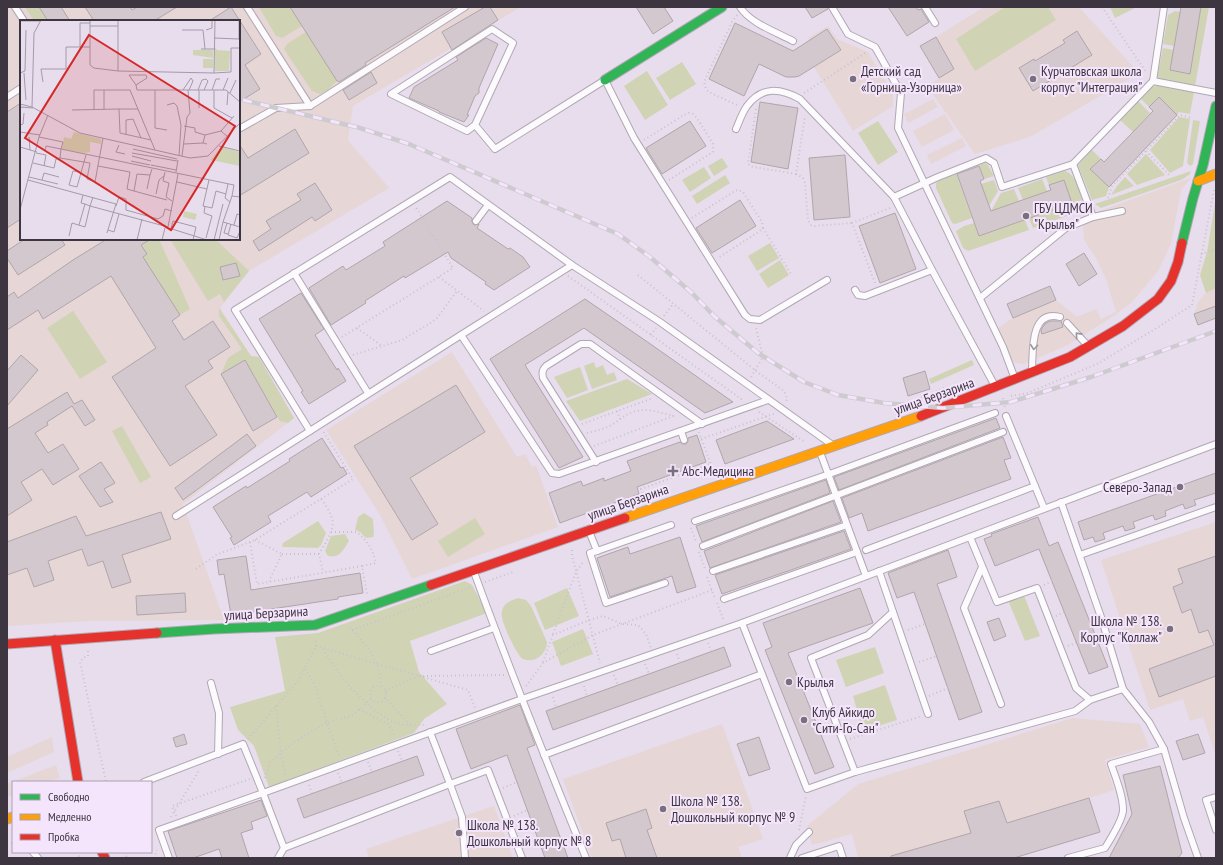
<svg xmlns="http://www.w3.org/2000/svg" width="1223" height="865" viewBox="0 0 1223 865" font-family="'PT Sans Narrow',sans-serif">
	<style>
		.industrial { fill: #e6d6d6; fill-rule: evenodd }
		.education { fill: #e7d6d6 }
		.green { fill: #d1d3b5 }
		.building { fill: #d4c8cf; stroke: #b1a5ac }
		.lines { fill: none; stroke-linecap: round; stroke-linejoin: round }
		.lane-casing { stroke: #b0a8b4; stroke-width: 8 }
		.fast-casing { stroke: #b0a8b4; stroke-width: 11 }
		.slow-casing { stroke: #b0a8b4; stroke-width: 11 }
		.jam-casing { stroke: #b0a8b4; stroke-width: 11 }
		.path { stroke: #c8c3ca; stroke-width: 2; stroke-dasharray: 1 3; stroke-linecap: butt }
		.lane { stroke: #fcfafc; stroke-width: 6 }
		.fast { stroke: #30b455; stroke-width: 9 }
		.slow { stroke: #ff9f0a; stroke-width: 9 }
		.jam { stroke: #e5322d; stroke-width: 9 }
		.rail-casing { stroke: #cecbd0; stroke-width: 4.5 }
		.rail { stroke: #f5e5fc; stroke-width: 3; stroke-dasharray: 9; stroke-linecap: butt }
		.oneway { stroke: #9c989e }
		.poi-dot { fill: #79707d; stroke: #f5e5fc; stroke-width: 1.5 }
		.labels { text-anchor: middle; stroke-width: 4; stroke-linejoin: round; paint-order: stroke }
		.poi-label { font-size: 14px; fill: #3d3540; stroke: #f5e5fc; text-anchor: start }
		.street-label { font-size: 14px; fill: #3d3540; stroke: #f5e5fc }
		.inset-road { fill: none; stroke: #a49aa8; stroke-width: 1 }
		.view { fill: #d62828; fill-opacity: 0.15; stroke: #d62828; stroke-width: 2 }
		.inset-edge { fill: none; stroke: #3d3540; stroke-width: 2 }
	</style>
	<rect width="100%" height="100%" fill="#e8dded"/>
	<g class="industrial">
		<path d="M7 7H521L353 106 348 140 389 188 249 271 220 308 251 356 259 357 294 418 183 504 224 620 89 621 7 626ZM21 21H239V239H21Z"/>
		<polygon points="933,99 938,107 908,123 904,114"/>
		<polygon points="945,114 954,130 922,147 913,131"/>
		<polygon points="962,138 966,146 931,164 927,155"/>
		<polygon points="1191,178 1181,190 1171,243 1165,257 1158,271 1132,302 1115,315 1068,345 1024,364 1015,363 1011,360 998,328 1013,318 1056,300 1077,317 1096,309 1101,319 1116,312 1106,279 1096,258 1084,240 1083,224 1094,213"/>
		<polygon points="1200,275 1216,288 1216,318 1198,325 1194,314 1198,302 1206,293"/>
		<polygon points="1073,718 1140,724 1149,747 1105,760 1114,790 1089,798 1100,832 1014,858 858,858 852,834 812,845 807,826 858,784"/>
		<polygon points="52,737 54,752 7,773 7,757"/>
		<polygon points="56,765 60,778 48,782 13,782 13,795 7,797 7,784"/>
	</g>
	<g class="education">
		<polygon points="984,7 1079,7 1139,73 1032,136 975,154 927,86 954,69 936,37"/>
		<polygon points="828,26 837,39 868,52 893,94 893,106 853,131 814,67 799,76 790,78 759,64 770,40 793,51 809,40 808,38"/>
		<polygon points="452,352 517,457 525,454 532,467 536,465 558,527 412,579 380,515 326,430"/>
		<polygon points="1216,522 1216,757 1203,717 1190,721 1183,699 1150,710 1101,560"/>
		<polygon points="722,724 763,839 738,847 742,858 592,858 563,779"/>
		<polygon points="494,806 513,858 369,858 366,849"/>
	</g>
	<g class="green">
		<polygon points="25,7 39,7 48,21 34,21"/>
		<polygon points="259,7 290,7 302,26 282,38 276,36"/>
		<polygon points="1005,7 1048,7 1056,20 975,71 956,39"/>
		<polygon points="1110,7 1137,7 1115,18"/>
		<polygon points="1201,7 1209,7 1195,86 1168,82 1157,77 1163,48 1174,50 1171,70 1190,74"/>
		<polygon points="1175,11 1180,12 1174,46 1163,44 1168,15"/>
		<polygon points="306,32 337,81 328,90 320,94 312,91 284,49 287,44"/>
		<polygon points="682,62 696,84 670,100 656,78"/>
		<polygon points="647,71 668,105 645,120 624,86"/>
		<polygon points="1160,85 1194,92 1190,114 1179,112 1177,115 1159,97 1149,107 1141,99 1152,87"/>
		<polygon points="1138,101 1150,113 1133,132 1120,120"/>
		<polygon points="1179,117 1190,119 1183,166 1170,173 1150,150"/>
		<polygon points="1193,120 1200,121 1193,164 1190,166 1187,163"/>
		<polygon points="878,121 898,152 878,165 858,133"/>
		<polygon points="1092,150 1101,159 1090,169 1109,187 1106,196 1092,200 1078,165"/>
		<polygon points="1146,154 1165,175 1137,185 1127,174"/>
		<polygon points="722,158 728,167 714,176 708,166"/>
		<polygon points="985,163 988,165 994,176 984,179 979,165"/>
		<polygon points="704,167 711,178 690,192 682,180"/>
		<path d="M1065 171C1077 176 1079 189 1082 200L1072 203 1075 212 1072 214 1033 228 1029 218 1072 203 1064 180 1049 185 1046 177Z"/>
		<polygon points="1191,171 1189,175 1181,180 1101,208 1095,204"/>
		<polygon points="956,173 972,218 955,224 952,223 936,188 936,183 940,180"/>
		<polygon points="725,175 730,183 697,204 692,196"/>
		<polygon points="1125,177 1134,186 1111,195 1117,186"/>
		<polygon points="1042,179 1047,191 1023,200 1018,188"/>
		<polygon points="994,180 998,191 989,206 981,184"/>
		<polygon points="1014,189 1019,201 991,211 1001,193"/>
		<polygon points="1216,197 1216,288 1206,293 1200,275 1207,252"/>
		<polygon points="1025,220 1029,230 968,251 963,248 956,231 964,226 974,223 979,236"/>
		<polygon points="151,239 159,239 190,309 180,315 143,257 147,254 141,245"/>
		<polygon points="170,239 215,239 249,271 224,302 220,294 208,301"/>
		<polygon points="770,243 779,258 757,271 748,256"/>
		<polygon points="780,260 789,275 768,288 759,274"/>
		<polygon points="219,308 251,356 259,357 294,418 288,423 280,421 245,360 221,374 228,358 242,349 219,316"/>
		<polygon points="73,311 107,362 80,379 47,328"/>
		<polygon points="972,360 974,365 931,384 929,379"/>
		<polygon points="594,362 596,368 603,365 607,375 614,372 617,380 592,389 584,366"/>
		<polygon points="580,367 588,390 567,398 554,377"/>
		<polygon points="627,379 652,394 580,421 566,401"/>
		<polygon points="122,426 151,477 140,483 112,431"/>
		<polygon points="364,513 373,519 374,534 373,537 366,538 360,532 355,530 358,517"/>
		<polygon points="475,518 485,534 448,557 438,541"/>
		<polygon points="318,521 326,533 321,545 318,548 282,547 283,543"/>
		<path d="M345 534 349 541C342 551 341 558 328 556L325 551 331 536Z"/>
		<polygon points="465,581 472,585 487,613 410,641 419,672 447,704 424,719 414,733 269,787 254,746 238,730 230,707 285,691 275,637 318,633"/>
		<polygon points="567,588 579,616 545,630 534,603"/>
		<polygon points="1023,593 1040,636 1025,641 1007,598"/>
		<path d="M518 598 526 600 531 606 547 642C547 654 535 664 523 659 517 656 503 625 502 617 501 615 502 610 503 608 505 602 513 600 518 598Z"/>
		<polygon points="583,629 593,654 561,666 552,642"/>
		<polygon points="875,647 884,673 846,687 836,660"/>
		<polygon points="885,685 897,720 863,731 853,696"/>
	</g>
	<g class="building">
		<polygon points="39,7 61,7 70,21 48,21"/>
		<polygon points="85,7 130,7 132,10 137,7 177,7 154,21 94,21"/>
		<polygon points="231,7 261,54 245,65 260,89 239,102 239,21 209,21"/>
		<polygon points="290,7 455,7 365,63 366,65 339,82 338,81 337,81"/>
		<polygon points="485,7 490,7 498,20 452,50 442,32"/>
		<polygon points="636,7 664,7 673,21 653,34"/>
		<polygon points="805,7 828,7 828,9 812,18"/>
		<polygon points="888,7 916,7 918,10 921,9 929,22 907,36"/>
		<polygon points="1181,7 1201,7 1190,74 1170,70"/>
		<polygon points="735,23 793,51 827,29 841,50 799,76 795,77 786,77 759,64 744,96 709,79"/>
		<polygon points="1077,31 1092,55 1033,91 1019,68 1034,59 1035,61 1065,43 1063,40"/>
		<polygon points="936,37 954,69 939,78 920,46"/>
		<polygon points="486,38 498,44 479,88 479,93 475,96 467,115 469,115 464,122 439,112 439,111 409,98 414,87 458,60 456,57"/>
		<polygon points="371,72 377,83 349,100 343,90"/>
		<polygon points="1159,97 1177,115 1109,187 1090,169 1101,159 1104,162 1133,132 1153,111 1149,107"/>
		<polygon points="760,102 798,108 788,169 751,162"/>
		<polygon points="21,103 21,219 7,228 7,112"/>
		<polygon points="690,121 706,146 662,174 646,148"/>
		<polygon points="295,129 309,153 239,196 239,144 248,158"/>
		<polygon points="845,155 850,217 814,220 809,158"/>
		<polygon points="979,166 984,179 980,181 991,211 1051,190 1049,185 1064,180 1072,203 979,236 957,174"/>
		<polygon points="315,183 332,210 315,221 312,217 259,251 253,241 271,229 266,221 301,200 297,194"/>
		<polygon points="740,200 756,226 712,253 696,228"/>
		<polygon points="447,201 472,218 472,222 474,225 479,224 477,228 508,249 510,248 523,257 530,267 494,290 485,284 486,282 451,258 448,252 405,278 404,276 365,301 366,303 331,325 309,288 343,266 346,270 385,246 383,242"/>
		<polygon points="895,213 916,269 880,283 859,226"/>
		<polygon points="25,239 61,239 65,245 18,275 7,258 7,251"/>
		<polygon points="107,239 151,239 141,245 147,254 143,257 180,315 172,321 184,340 213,321 230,347 208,361 213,368 185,386 217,435 170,466 112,377 156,348 111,276 43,319 38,310 7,330 7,297 14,292 18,298 73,260"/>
		<polygon points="1084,253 1097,274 1079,286 1066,264"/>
		<polygon points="236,263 240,276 223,280 220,267"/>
		<polygon points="1050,286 1056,300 1013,318 1007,304"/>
		<polygon points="301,293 324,329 315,335 337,370 338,368 346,381 309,404 301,392 303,391 259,319"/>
		<polygon points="585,299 649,343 733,402 705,413 584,328 525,365 583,457 559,468 490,359"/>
		<polygon points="1216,306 1216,318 1198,325 1194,314"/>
		<polygon points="1051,321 1061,321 1063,327 1042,334 1041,331 1042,328 1046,323"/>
		<polygon points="21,355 38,370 7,406 7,371"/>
		<polygon points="245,360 277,417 253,431 221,374"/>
		<polygon points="925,371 930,389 908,396 903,378"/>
		<polygon points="456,385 485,432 410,478 438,524 412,540 354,446"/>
		<polygon points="67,392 74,404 82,400 95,420 85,426 72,406 47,422 48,425 35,433 48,453 63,444 79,469 53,485 42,469 21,482 32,500 7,516 7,429"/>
		<polygon points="996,418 1000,428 839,490 834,477"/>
		<polygon points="767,421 794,439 725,464 716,440"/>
		<polygon points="247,434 256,446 183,500 175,488"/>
		<polygon points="697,435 706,462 637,487 639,494 560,523 549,493 581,481 583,486 604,478 604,481 631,471 627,461 680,442 683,444 686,444 688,441 688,438"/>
		<polygon points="1003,437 1011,458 1004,460 1011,479 868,531 862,513 849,518 842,498"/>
		<polygon points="322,438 341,468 343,467 347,474 311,497 307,492 268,516 271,522 234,545 230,538 232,537 213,507 246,486 247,488 290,461 289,459"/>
		<polygon points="101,462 115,483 104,489 113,502 100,507 79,476"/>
		<polygon points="1216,473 1216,493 1194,500 1196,505 1185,509 1183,504 1165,511 1166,516 1155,520 1153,515 1133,522 1135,528 1125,531 1123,526 1103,533 1105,539 1095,542 1093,537 1084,540 1078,522"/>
		<polygon points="826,480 830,493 702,542 696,526"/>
		<polygon points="833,501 841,522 710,568 704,551"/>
		<polygon points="161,512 171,539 122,555 131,582 112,588 103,561 88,566 82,549 48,561 54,580 34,587 27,568 7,575 7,542 76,516 86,536"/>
		<polygon points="1038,517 1049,546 1058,542 1108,667 1089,674 1039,549 995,566 984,539 992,536 991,534"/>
		<polygon points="844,531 851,549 722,594 715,575"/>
		<polygon points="680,537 696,587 677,593 672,576 610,597 597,558 628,547 630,554"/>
		<polygon points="948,550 957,577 937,584 982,712 959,720 914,592 897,598 888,573"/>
		<polygon points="246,556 251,590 360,573 363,593 338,597 338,599 231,615 224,574 219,575 217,560"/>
		<polygon points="1216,556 1216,676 1159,697 1149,669 1214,645 1208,630 1199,633 1191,609 1182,613 1173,587 1183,583 1178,569"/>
		<polygon points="860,588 873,623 788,653 834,767 815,774 765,650 772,647 763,623"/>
		<polygon points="185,593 186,612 137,615 136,596"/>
		<polygon points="999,618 1006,636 994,641 987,622"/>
		<polygon points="724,647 731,666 553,730 546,711"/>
		<polygon points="520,705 535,745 527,748 568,858 545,858 507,755 471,769 456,729"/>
		<polygon points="184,734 187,744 176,747 173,738"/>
		<polygon points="1198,734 1205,753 1183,760 1176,741"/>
		<polygon points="759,737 770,769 749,776 737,744"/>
		<polygon points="417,756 424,775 304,818 297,799"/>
		<polygon points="1160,766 1182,853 1178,858 1109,858 1132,814 1123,775"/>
		<polygon points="1089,798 1100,832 1014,858 891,858 891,856 971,833 964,811 999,801 1007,823"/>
		<polygon points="261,800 267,816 251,822 253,829 241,833 249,858 222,858 219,849 193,858 177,858 168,831"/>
		<polygon points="646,809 652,828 647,830 657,858 626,858 620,839 612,841 606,823"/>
	</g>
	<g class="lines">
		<defs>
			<g id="lane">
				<polyline points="15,7 24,21"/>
				<polyline points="247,7 310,106 465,7"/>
				<path d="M740 7C750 23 776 32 793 41"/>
				<polyline points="832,7 848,34 875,47 901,93 898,128 1003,347 1015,379"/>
				<polyline points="925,7 935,23"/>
				<polyline points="1153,81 1164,7"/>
				<polyline points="7,97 21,88"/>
				<polyline points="475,125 467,131 391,94 492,29 513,43 475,125 495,149 605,80 634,138 745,315 750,319 760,320 827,280"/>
				<polyline points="239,129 276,108 310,106"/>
				<path d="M736 129C739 122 742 113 747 106 762 86 780 88 800 99L894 197 932 270 995 386"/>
				<polyline points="1073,164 1153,81 1216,93"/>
				<polyline points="894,197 938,177 986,158 994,163 1002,187 1073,164 1093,217 1122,211"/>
				<polyline points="476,221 488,205"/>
				<polyline points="572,265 461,335 552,473 559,474 768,400"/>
				<polyline points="294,273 368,393"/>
				<polyline points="855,290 858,295 865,296 932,270"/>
				<polyline points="980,298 1066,228 1093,217"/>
				<polyline points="1067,323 1088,346"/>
				<path d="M1032 370C1033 351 1030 309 1060 317"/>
				<polyline points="1006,416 1044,508"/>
				<polyline points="310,431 235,310 450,177 572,265 660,322 831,444"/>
				<polyline points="681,431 684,440"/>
				<polyline points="820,452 866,576"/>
				<path d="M596 462 543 378C542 373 542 370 546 366L581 344H590L702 424"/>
				<polyline points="1061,502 1102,620 1123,689 1149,722 1164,749 1184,818 1198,858"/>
				<polyline points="176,516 461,335"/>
				<polyline points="695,521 835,472 995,413"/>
				<polyline points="589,531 597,551 671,525"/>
				<polyline points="970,537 997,602 1037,588 1076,688 1090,700 1123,689"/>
				<polyline points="703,546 1003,432"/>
				<polyline points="866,550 1035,486"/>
				<polyline points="597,551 590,553 606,603 665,583"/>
				<polyline points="1080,555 1216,507"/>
				<polyline points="982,567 964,608 1001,704"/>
				<polyline points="713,571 847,525"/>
				<path d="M474 572C509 668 547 763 586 858"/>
				<polyline points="724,599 857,552"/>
				<polyline points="893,612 928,714"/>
				<polyline points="742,623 762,674"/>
				<polyline points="431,651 494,628"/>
				<polyline points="211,683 219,713 218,754"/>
				<polyline points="544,755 762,674 807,789 855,772 811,658 868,635 893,612 879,571"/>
				<polyline points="855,772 1075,711 1090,700"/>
				<polyline points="144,782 243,744 263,793 522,699 742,623 1216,444"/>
				<polyline points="1216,797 1206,800 1216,830"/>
				<polyline points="33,852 38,858"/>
				<polyline points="169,858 159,830 263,793 284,848 450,784 430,732"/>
				<polyline points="278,858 284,848"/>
				<polyline points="465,858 462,817 450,784 488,770 522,858"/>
				<polyline points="790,858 796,845 809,832"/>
				<polyline points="802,858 839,846 843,858"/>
				<path d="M1068 858 1105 848C1110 840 1123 819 1123 810 1123 795 1116 779 1111 764L1164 749"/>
			</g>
			<g id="fast">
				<polyline points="605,80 722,7"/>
				<polyline points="1182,243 1193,198 1203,165 1216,106"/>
				<polyline points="157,633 214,629 315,625 431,585"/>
			</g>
			<g id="slow">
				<polyline points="1198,181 1216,174"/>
				<polyline points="625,518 921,416"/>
				<polyline points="7,819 13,817"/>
			</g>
			<g id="jam">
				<polyline points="921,416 1070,357 1123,326 1158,299 1171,281 1178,262 1182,243"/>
				<polyline points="431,585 625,518"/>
				<polyline points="55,640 78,782"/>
				<polyline points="7,644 157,633"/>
				<polyline points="102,852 105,858"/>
			</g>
		</defs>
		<use href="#lane" class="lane-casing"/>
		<use href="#fast" class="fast-casing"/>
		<use href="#slow" class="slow-casing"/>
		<use href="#jam" class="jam-casing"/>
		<g class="path">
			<polyline points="1102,7 1146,72"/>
			<polyline points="737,15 732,22 704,82 706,89 709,92 739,106"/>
			<polyline points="804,93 867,52"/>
			<polyline points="756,109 748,163 750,166 754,167 796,174 805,116"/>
			<polyline points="644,140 684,115 689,113 693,114 697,118 713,144 713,152 669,180"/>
			<polyline points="1146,151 1170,176"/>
			<polyline points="796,174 803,178 805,183 808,220 811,225 814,226 852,223"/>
			<polyline points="1108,198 1112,186 1180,115 1192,118"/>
			<polyline points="692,218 735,191 738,190 743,192 762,222 763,228 760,231 718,258"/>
			<polyline points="763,228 791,274"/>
			<polyline points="1201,254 1216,249"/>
			<polyline points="638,275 756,371 784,391 787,398 786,402"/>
			<polyline points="568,276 744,401"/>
			<polyline points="439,277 484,311"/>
			<polyline points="875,283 852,223 890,208"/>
			<polyline points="664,316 673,304"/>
			<polyline points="357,328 382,346"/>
			<polyline points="651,335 656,328"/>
			<polyline points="342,337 453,268 415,206"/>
			<polyline points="353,355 402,340 429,324 437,318 457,291"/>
			<polyline points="751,377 763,357 756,328"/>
			<polyline points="1011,396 1028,393 1099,363 1160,326 1192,305 1214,190"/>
			<polyline points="1003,398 1005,408"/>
			<polyline points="907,405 918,399 944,388"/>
			<polyline points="617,411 620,419"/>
			<polyline points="759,412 805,442"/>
			<polyline points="582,424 653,398"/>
			<polyline points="699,432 714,473"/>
			<path d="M587 433C596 431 605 429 613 424 621 419 628 412 637 411 649 408 662 413 674 416"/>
			<polyline points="701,439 776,413"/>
			<polyline points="594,446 676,415"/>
			<polyline points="644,497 641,489 710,464"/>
			<polyline points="691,528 696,542"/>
			<path d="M331 532H357C368 542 372 548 376 563L362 566"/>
			<polyline points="255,540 282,554 269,581"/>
			<polyline points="250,542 257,584 362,566 367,594"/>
			<polyline points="572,550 572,556 600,663"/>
			<polyline points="699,552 705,569"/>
			<polyline points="282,554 319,554 323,572"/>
			<path d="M319 554C325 543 337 528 331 516 329 510 325 504 321 499"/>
			<polyline points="196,569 216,555 255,540 353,479 323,431"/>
			<polyline points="707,577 715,599"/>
			<polyline points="485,582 513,572"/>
			<polyline points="1044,585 1052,581"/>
			<polyline points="717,603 724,621"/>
			<polyline points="1056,616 1064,612"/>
			<polyline points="350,627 369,649 377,664 382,687"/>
			<polyline points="352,630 471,587"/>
			<polyline points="908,630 925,624"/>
			<polyline points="553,634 576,572 584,561"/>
			<polyline points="708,643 711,651"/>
			<polyline points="316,646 468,690 475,708"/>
			<polyline points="1068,646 1076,643"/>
			<path d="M323 649C340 677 365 709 396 723 404 726 415 724 424 725"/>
			<polyline points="88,651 88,656 83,658 80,662 106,782"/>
			<polyline points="677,654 680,663"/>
			<polyline points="543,662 553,635 589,620 603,616 622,624 638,625 646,634 651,648"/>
			<polyline points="919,662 937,656"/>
			<polyline points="645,664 649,674"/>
			<polyline points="305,669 313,681 339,757"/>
			<polyline points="614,675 618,685"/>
			<polyline points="423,676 505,675"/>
			<polyline points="526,686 543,663 593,635 712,590"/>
			<polyline points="584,686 587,696"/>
			<circle cx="378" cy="694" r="8"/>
			<polyline points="385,691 419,676"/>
			<polyline points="929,696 948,688"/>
			<polyline points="385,697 409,724"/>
			<polyline points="553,697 556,707"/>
			<polyline points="276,706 281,754 286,777"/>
			<polyline points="359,709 388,724 396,737"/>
			<polyline points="248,739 298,681 316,646 315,639"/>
			<polyline points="850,739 922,716"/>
			<polyline points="398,751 402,761"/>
			<polyline points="368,762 372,772"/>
			<polyline points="338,773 342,783"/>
			<polyline points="265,778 270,763 290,745 325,723 353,715 371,699"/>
			<polyline points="309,785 312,793"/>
			<polyline points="503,788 517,782"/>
			<polyline points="176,816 172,806 250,779"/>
			<polyline points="514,816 527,810"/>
			<polyline points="171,817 200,769"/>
			<polyline points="799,830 806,795"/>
			<polyline points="7,844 13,843"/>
			<polyline points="524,844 538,838"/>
			<polyline points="77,852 80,858"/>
			<polyline points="125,852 127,858"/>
			<polyline points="154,858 157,850"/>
		</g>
		<use href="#lane" class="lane"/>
		<use href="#fast" class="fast"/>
		<use href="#slow" class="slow"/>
		<use href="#jam" class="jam"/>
		<defs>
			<polyline id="rail" points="243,100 360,128 409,144 618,234 650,257 692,293 714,316 758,353 804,382 838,395 884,403 943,408 1011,402 1091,377 1216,331"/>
		</defs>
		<use href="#rail" class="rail-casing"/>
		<use href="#rail" class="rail"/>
	</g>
	<defs><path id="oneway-chevron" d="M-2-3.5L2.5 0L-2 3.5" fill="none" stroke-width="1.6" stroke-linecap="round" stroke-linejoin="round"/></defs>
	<g class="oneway">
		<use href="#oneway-chevron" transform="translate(1078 335) rotate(-132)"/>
		<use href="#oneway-chevron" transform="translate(1034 347) rotate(95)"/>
	</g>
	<g class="poi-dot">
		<circle cx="853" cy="79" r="4"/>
		<circle cx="1033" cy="79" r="4"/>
		<circle cx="1026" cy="216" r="4"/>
		<path d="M671 465h4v4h4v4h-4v4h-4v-4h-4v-4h4z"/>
		<circle cx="1180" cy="487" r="4"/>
		<circle cx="1170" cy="629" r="4"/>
		<circle cx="789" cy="682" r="4"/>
		<circle cx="804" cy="720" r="4"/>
		<circle cx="663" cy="809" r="4"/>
		<circle cx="459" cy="833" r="4"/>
	</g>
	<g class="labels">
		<g class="poi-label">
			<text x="861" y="76">Детский сад<tspan x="861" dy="16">«Горница-Узорница»</tspan></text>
			<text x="1041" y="76">Курчатовская школа<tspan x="1041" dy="16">корпус "Интеграция"</tspan></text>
			<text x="1034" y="213">ГБУ ЦДМСИ<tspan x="1034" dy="16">"Крылья"</tspan></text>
			<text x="682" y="476">Abc-Медицина</text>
			<text x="1172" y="492" text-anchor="end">Северо-Запад</text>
			<text x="1162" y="626" text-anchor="end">Школа № 138.<tspan x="1162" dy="16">Корпус "Коллаж"</tspan></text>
			<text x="797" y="687">Крылья</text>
			<text x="812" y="717">Клуб Айкидо<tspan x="812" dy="16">"Сити-Го-Сан"</tspan></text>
			<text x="671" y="806">Школа № 138.<tspan x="671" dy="16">Дошкольный корпус № 9</tspan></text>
			<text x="467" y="830">Школа № 138.<tspan x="467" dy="16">Дошкольный корпус № 8</tspan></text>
		</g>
		<g class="street-label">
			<text transform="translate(934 396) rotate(-20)" y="5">улица Берзарина</text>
			<text transform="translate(628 502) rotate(-19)" y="5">улица Берзарина</text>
			<text transform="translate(266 613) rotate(-3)" y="5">улица Берзарина</text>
		</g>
	</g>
	<g transform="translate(20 20)">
		<rect width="220" height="220" fill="#e8dded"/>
		<path d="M195 27 197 30 210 31 209 51H195ZM173 30H193V38L173 35ZM183 39H193V48H183ZM54 112 81 119V124L70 122V132L64 133 42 129 44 117 51 119ZM201 127 220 132V146L191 140ZM164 191 177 194 175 200 163 197Z" fill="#d1d3b5"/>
		<path class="inset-road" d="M70 0V45L74 48 98 51M98 0V51L194 53M195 0 194 53 211 52V28H219M0 1H21M70 6H98M162 10H183L185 29M186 10 192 8V0M194 18 219 19V0M220 21V40M60 27V3H70M181 29H194M0 53 5 51 6 10M4 53 6 80M23 62 21 49H46V27H70M116 65 109 55H126L127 58 116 65 117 70H206L220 82M84 70V89M135 70V108L147 110M163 70 171 58 173 61 169 70M178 70 182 60 186 59 188 61 184 70M179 70V88M192 70 196 59H200M194 70V88L212 98M203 70 208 58M210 73 216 60M0 84 12 87 60 113 170 138 188 136 220 103M147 85 154 83 157 86 161 105 159 136M207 85 208 72M0 87 13 88M12 87 14 13 21 0M118 89H99L100 113 131 120M52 90 99 89M74 90V70H110L135 130M0 105 3 104 4 93M164 106 175 108V112L185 115 183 123 187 124M201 111 214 96M0 112 20 115M106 115V100L113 99 121 118M185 115 201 111 208 117M9 117 10 130M19 117 43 122 41 129 214 165 212 176M164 124 183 123M99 125 96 132 105 134M199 126 220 131M0 127 17 132M113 129 157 139M25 131 26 126 41 129 40 138 64 142 66 135M16 133 26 135 24 146M112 133 157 141M112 136 131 141M162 136 167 97 170 93 168 70M111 141 130 145M13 143 34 148 36 139 40 138M131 145 156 150M78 146 110 152 107 169 114 171 117 154 130 155 132 149M60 152 53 151 49 165 57 167 64 142 70 143 67 159 75 162 83 118M145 152 143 161 149 163 146 177 152 181M156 152 158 140M9 157 38 164M8 160 96 184 87 213M22 160 24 153 39 157M189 160 183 186 192 188 196 171 206 174M157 162 187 169M208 164 205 178 210 182M127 169 130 155M114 171 147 180M136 174 139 160 144 156M63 175 61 183 65 184M220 177 212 176 203 202 220 207M96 186 99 177 106 179V190L138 199 143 196 145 189 152 191M185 186 184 193 192 196 186 218M0 190 19 117 28 95M207 203 204 213 208 214M211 204 208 215 217 218 220 211M59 205 65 184 70 186 73 177M214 205 217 194 220 195M149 208 187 220M151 209 153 201 176 207 173 220M88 210 94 212 99 194M49 216 52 203 65 207 70 186 148 207 158 154M117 220 122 199M142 220 145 208M194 220 203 184M199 220 203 202"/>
		<path class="view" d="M69 15 215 106 151 210 5 118Z"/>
		<rect width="220" height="220" class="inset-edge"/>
	</g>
	<rect width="1223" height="865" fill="none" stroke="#3d3540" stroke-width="16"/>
	<rect x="12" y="781" width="140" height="72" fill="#f5e5fc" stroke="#ab9fb1"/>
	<rect x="20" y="794" width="20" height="6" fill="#30b455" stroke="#ab9fb1"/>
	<text x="48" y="801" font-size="12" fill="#3d3540">Свободно</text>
	<rect x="20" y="814" width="20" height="6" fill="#ff9f0a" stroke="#ab9fb1"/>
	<text x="48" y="821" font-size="12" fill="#3d3540">Медленно</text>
	<rect x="20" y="834" width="20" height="6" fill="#e5322d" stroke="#ab9fb1"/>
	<text x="48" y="841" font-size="12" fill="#3d3540">Пробка</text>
</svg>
